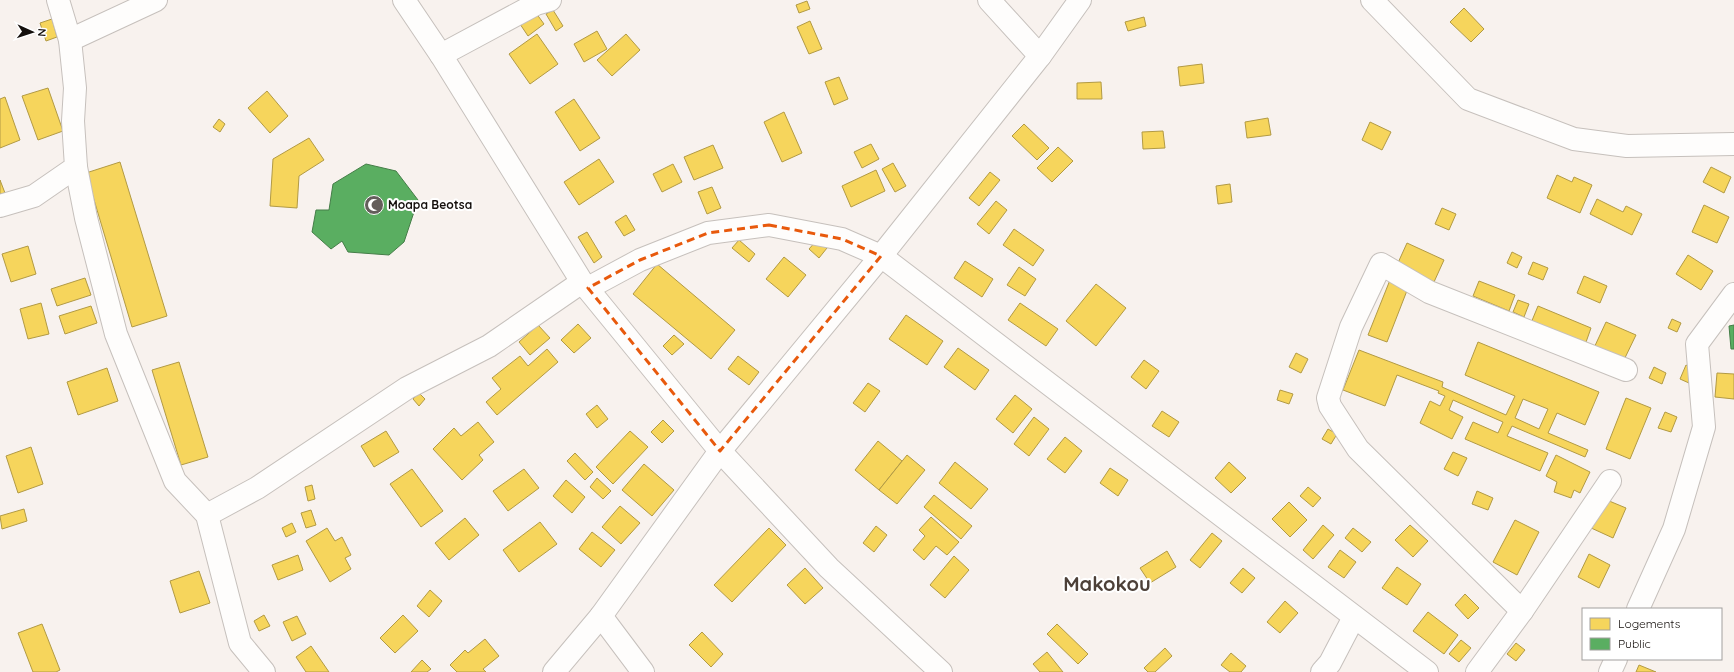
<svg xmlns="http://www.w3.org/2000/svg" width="1734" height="672" viewBox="0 0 1734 672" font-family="Quicksand,sans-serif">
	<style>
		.homes { fill: #f6d55c; stroke: #b29a44; fill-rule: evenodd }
		.public { fill: #5aae61; stroke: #457e48 }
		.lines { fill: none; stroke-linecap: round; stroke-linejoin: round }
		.minor-casing { stroke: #c6c0bc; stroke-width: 24 }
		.minor { stroke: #fefdfc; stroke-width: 22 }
		.marked { fill: none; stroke: #e8590c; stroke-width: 3; stroke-dasharray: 8 5; stroke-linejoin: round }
		.labels { text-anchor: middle; stroke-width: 4; stroke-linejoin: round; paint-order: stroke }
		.poi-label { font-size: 12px; font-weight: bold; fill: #140f0c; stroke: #fff; text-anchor: start }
		.town-label { font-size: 20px; font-weight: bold; fill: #4c4038; stroke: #fff }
	</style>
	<rect width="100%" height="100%" fill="#f8f2ee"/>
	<g class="homes">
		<polygon points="807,1 810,9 799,13 796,5"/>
		<polygon points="1464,8 1484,29 1471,42 1450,22"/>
		<polygon points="553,10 563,26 556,31 546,14"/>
		<polygon points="536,13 544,24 528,36 520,24"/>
		<polygon points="1144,17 1146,26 1128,31 1125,22"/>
		<polygon points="52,19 57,37 46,41 40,23"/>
		<polygon points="810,21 822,49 809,54 797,27"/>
		<polygon points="597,31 607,49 584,62 574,44"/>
		<polygon points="537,34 558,64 530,84 509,54"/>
		<polygon points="626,34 640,50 612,76 597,60"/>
		<polygon points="1202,64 1204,83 1180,86 1178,67"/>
		<polygon points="839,77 848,99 834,105 825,82"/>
		<polygon points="1101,82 1102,99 1077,99 1077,83"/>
		<polygon points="48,88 63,131 38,140 22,96"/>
		<polygon points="267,91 288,116 270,133 248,108"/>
		<polygon points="5,97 20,140 0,148 0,99"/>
		<polygon points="574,99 600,138 580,151 555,112"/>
		<polygon points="784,112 802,153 782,162 764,122"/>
		<polygon points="1268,118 1271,135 1247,138 1245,122"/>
		<polygon points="219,119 225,124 220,132 213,127"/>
		<polygon points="1370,122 1391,132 1382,150 1362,140"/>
		<polygon points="1024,124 1049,148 1037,160 1012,136"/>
		<polygon points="1163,131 1165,148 1143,149 1142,132"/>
		<polygon points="309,138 324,160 299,176 297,208 270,206 273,159"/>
		<polygon points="871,144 879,159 862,168 854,152"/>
		<polygon points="713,145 723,168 694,180 684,157"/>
		<polygon points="1058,147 1073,161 1052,182 1037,168"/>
		<polygon points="599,159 614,182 579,205 564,182"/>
		<polygon points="120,162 167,316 132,327 86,173"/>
		<polygon points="893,163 906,186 895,192 882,169"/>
		<polygon points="673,164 682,182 662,192 653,174"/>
		<polygon points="1711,167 1731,177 1724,193 1703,182"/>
		<polygon points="876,170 885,191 851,207 842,186"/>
		<polygon points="990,172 1000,180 979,206 969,198"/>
		<polygon points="1557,175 1572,182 1574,177 1592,185 1580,213 1547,198"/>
		<polygon points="0,180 5,193 0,194"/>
		<polygon points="1230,184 1232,202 1218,204 1216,186"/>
		<polygon points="712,187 721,208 707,214 698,192"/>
		<polygon points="1597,199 1623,212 1626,206 1642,214 1632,235 1590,214"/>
		<polygon points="996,201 1007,210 989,234 977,224"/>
		<polygon points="1704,205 1729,217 1717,243 1692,232"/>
		<polygon points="1442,208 1456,214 1449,230 1435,224"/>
		<polygon points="626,215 635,230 624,236 615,222"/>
		<polygon points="1014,229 1044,250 1033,266 1003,245"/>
		<polygon points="587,232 602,257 594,263 578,237"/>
		<polygon points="739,240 755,254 749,262 732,248"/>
		<polygon points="817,240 827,248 819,258 809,249"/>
		<polygon points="1407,243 1444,260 1434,282 1397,265"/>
		<polygon points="28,246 36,274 11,282 2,254"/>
		<polygon points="1512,252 1522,257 1517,268 1507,263"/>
		<polygon points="1688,255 1713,271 1701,290 1676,274"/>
		<polygon points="784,257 806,275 788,297 766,279"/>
		<polygon points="965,261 993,279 982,297 954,278"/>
		<polygon points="1533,262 1548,268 1543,280 1528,274"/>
		<polygon points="657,264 735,330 711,359 633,294"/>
		<polygon points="1019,267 1036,279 1025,296 1007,285"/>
		<polygon points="1584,276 1607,286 1600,303 1577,293"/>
		<polygon points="85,278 91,295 57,306 51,289"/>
		<polygon points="1390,280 1408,288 1387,342 1368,335"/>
		<polygon points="1479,281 1515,295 1509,311 1473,296"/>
		<polygon points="1096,284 1126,308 1096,346 1066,321"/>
		<polygon points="1518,300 1529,304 1524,317 1513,312"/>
		<polygon points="41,303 49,334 28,339 20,309"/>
		<polygon points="1020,303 1058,329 1046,346 1008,320"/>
		<polygon points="91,306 97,323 65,334 59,316"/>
		<polygon points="1538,306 1591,328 1585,345 1531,323"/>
		<polygon points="906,315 943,341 927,365 889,339"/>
		<polygon points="1672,319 1681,323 1677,332 1668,328"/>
		<polygon points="1606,322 1636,335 1622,364 1593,350"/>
		<polygon points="578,324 591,338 574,353 561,340"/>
		<polygon points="538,325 550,338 530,355 519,342"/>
		<polygon points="674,335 684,344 672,355 663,346"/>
		<path d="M1478 342 1599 392 1585 425 1557 413 1548 433 1588 450 1585 457 1512 426 1507 436 1548 453 1540 471 1465 439 1473 422 1498 433 1503 422 1453 400 1449 410 1463 417 1452 439 1420 423 1430 401 1440 406 1445 396 1438 393 1439 391 1397 375 1385 406 1343 390 1359 350 1443 382 1442 387 1506 415 1515 396 1465 375ZM1523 399 1548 409 1539 429 1515 418Z"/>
		<polygon points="958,348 989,370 975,390 944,367"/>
		<polygon points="547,349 558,362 497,415 486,402 501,389 492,378 520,356 528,366"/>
		<polygon points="1296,353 1308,359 1301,373 1289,367"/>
		<polygon points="738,356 759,372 749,385 728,369"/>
		<polygon points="1144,360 1159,371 1146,389 1131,377"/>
		<polygon points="179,362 208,457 181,465 152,370"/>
		<polygon points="1686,365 1695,370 1689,383 1680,379"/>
		<polygon points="1654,367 1666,373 1662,384 1649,378"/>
		<polygon points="107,368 118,401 78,415 67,382"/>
		<polygon points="1717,373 1734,374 1734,399 1715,397"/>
		<polygon points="868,383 880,391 865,412 853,403"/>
		<polygon points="1280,390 1293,394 1289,404 1277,400"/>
		<polygon points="419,393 425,399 419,406 413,399"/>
		<polygon points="1015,395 1032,409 1013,433 996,419"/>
		<polygon points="1626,398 1651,408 1630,459 1606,449"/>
		<polygon points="597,405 608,419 597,428 586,414"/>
		<polygon points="1162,411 1179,422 1169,437 1152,426"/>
		<polygon points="1665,412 1677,417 1671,432 1658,428"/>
		<polygon points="1034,417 1049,429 1029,456 1014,444"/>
		<polygon points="663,420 674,431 662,443 651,432"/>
		<polygon points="478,422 494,442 479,455 483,460 462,480 433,449 454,428 461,436"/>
		<polygon points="1328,429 1337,434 1331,444 1322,439"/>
		<polygon points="386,431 399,452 374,467 361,446"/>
		<polygon points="630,431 648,447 613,484 596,467"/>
		<polygon points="1065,437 1082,451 1065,473 1047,459"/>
		<polygon points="878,441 902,461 879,490 855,470"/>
		<polygon points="31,447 43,484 18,493 6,456"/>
		<polygon points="1453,452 1467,458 1458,476 1444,469"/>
		<polygon points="575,453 593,472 585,480 567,461"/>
		<polygon points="907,455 925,470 897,504 879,490"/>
		<polygon points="1556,455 1590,472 1580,493 1574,490 1571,498 1554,492 1557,482 1546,476"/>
		<polygon points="955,462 988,489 971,509 939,483"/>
		<polygon points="1229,462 1246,478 1231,493 1215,478"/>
		<polygon points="644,464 674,490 652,516 622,490"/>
		<polygon points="1110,468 1128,480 1118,496 1100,483"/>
		<polygon points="412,469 443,511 421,527 390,484"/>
		<polygon points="524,469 539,488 508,511 493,491"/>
		<polygon points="597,478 611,491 603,499 590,487"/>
		<polygon points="566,480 585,497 572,513 553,496"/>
		<polygon points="312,485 315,499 308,501 305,487"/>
		<polygon points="1308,487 1321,498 1313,507 1300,496"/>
		<polygon points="1477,491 1493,498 1488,510 1472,504"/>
		<polygon points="934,495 972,526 961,539 924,507"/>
		<polygon points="1602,498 1626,508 1613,538 1589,527"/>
		<polygon points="1289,502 1307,520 1290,537 1272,519"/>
		<polygon points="620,506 640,523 621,544 602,527"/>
		<polygon points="24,509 27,521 2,529 0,516"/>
		<polygon points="311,510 316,525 306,528 301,513"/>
		<polygon points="931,517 959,542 947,555 936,546 924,560 913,550 925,536 919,530"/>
		<polygon points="465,518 479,535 449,560 435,543"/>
		<polygon points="1515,520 1539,532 1517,575 1493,562"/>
		<polygon points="540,522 557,544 519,572 503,550"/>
		<polygon points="292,523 296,532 286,537 282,528"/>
		<polygon points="1323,525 1334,535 1313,559 1303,550"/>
		<polygon points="1410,525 1428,541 1413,557 1395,540"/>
		<polygon points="876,526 887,535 874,552 863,543"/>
		<polygon points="327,528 335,541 342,537 351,555 345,558 351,569 330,582 306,541"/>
		<polygon points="769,528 786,545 732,602 714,585"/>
		<polygon points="1353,528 1371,542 1362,552 1345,538"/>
		<polygon points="592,532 615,550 601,567 579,549"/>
		<polygon points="1212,533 1222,541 1200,568 1190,560"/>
		<polygon points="1340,550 1356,562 1344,578 1328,567"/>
		<polygon points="1167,551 1176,567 1150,583 1140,568"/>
		<polygon points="1589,554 1610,565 1599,588 1578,577"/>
		<polygon points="298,555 303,570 278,580 272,565"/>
		<polygon points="954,556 969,570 945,598 930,585"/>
		<polygon points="1397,567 1421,584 1407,605 1382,588"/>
		<polygon points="805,568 823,588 805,604 787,585"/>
		<polygon points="1243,568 1255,578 1242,593 1230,583"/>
		<polygon points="199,571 210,603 180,613 170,581"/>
		<polygon points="430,590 442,601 429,617 417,606"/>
		<polygon points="1465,594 1479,608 1468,619 1455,605"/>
		<polygon points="1285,601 1298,613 1280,633 1267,622"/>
		<polygon points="1428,612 1458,635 1444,654 1413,631"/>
		<polygon points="264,615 270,626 259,631 254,621"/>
		<polygon points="403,615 418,631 395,653 380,638"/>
		<polygon points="297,616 306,634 292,641 283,622"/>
		<polygon points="42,624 60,670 56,672 33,672 18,633"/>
		<polygon points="1057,624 1088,654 1078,664 1047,634"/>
		<polygon points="702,632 723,654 711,667 689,645"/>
		<polygon points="485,639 499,656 483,669 486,672 457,672 450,665 465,650 468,653"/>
		<polygon points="1461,640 1471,648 1459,662 1449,654"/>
		<polygon points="1516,643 1525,650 1516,661 1507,654"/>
		<polygon points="311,646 329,672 306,672 296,657"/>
		<polygon points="1165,648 1172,656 1155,672 1148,672 1144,668"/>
		<polygon points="1047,652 1063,672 1040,672 1033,664"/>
		<polygon points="1231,653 1246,666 1241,672 1230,672 1221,665"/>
		<polygon points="422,660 431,669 427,672 411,672"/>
		<polygon points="1639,665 1656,672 1636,672"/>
	</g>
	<g class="public">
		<polygon points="366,164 396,171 418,200 404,242 389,255 348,252 342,241 331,249 312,232 316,210 329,210 333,184"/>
		<polygon points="1734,325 1734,349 1731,349 1729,326"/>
	</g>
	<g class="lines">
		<defs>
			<g id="minor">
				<polyline points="404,0 441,55 582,282 720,451 881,256 1427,672"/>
				<polyline points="989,0 1040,56"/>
				<polyline points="1372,0 1468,99 1574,139 1627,146 1734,144"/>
				<polyline points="70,40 156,0"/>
				<polyline points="441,55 536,4 550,0"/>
				<polyline points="76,167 86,218 116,334 175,481 207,515 240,643 264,672"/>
				<polyline points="0,206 34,196 76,167 73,121 75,88 70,40 58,0"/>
				<polyline points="588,288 640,260 708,233 769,225 842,239 881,256 1040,56 1080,0"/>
				<polyline points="207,515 257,488 407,388 489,346 582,282"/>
				<polyline points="1638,609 1674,529 1704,427 1697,344 1734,294"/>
				<polyline points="1522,611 1358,449 1330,406 1328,398 1351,327 1381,264 1429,292 1626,370"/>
				<polyline points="601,616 643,672"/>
				<polyline points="554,672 601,616 720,451 829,568 941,672"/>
				<polyline points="1322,672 1330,663 1354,617"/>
				<polyline points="1477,672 1522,611 1610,481"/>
				<polyline points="1610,672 1616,659"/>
			</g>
		</defs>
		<use href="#minor" class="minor-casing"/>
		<use href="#minor" class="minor"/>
	</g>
	<path class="marked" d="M769 225 842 239 881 256 720 451 588 288 640 260 708 233Z"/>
	<defs>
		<symbol id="mosque-disc" viewBox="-11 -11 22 22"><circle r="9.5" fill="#645e5b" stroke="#fff"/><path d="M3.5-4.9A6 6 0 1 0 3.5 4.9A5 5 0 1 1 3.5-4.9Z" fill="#fff"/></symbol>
	</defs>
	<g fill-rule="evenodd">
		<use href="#mosque-disc" x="363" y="194" width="22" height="22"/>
	</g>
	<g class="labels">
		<g class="poi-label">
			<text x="388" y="209">Moapa Beotsa</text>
		</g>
		<g class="town-label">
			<text x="1107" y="591">Makokou</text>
		</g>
	</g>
	<rect x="1582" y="608" width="140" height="52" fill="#ffffff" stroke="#a19f9e"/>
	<rect x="1590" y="618" width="20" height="12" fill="#f6d55c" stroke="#a19f9e"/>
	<text x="1618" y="628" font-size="12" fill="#140f0c">Logements</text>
	<rect x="1590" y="638" width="20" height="12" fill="#5aae61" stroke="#a19f9e"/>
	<text x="1618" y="648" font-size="12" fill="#140f0c">Public</text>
	<g transform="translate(32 32) rotate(93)" stroke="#ffffff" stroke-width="3" paint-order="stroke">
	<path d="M0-3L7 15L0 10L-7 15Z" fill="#140f0c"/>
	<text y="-6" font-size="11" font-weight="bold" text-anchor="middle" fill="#140f0c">N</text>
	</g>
</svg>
